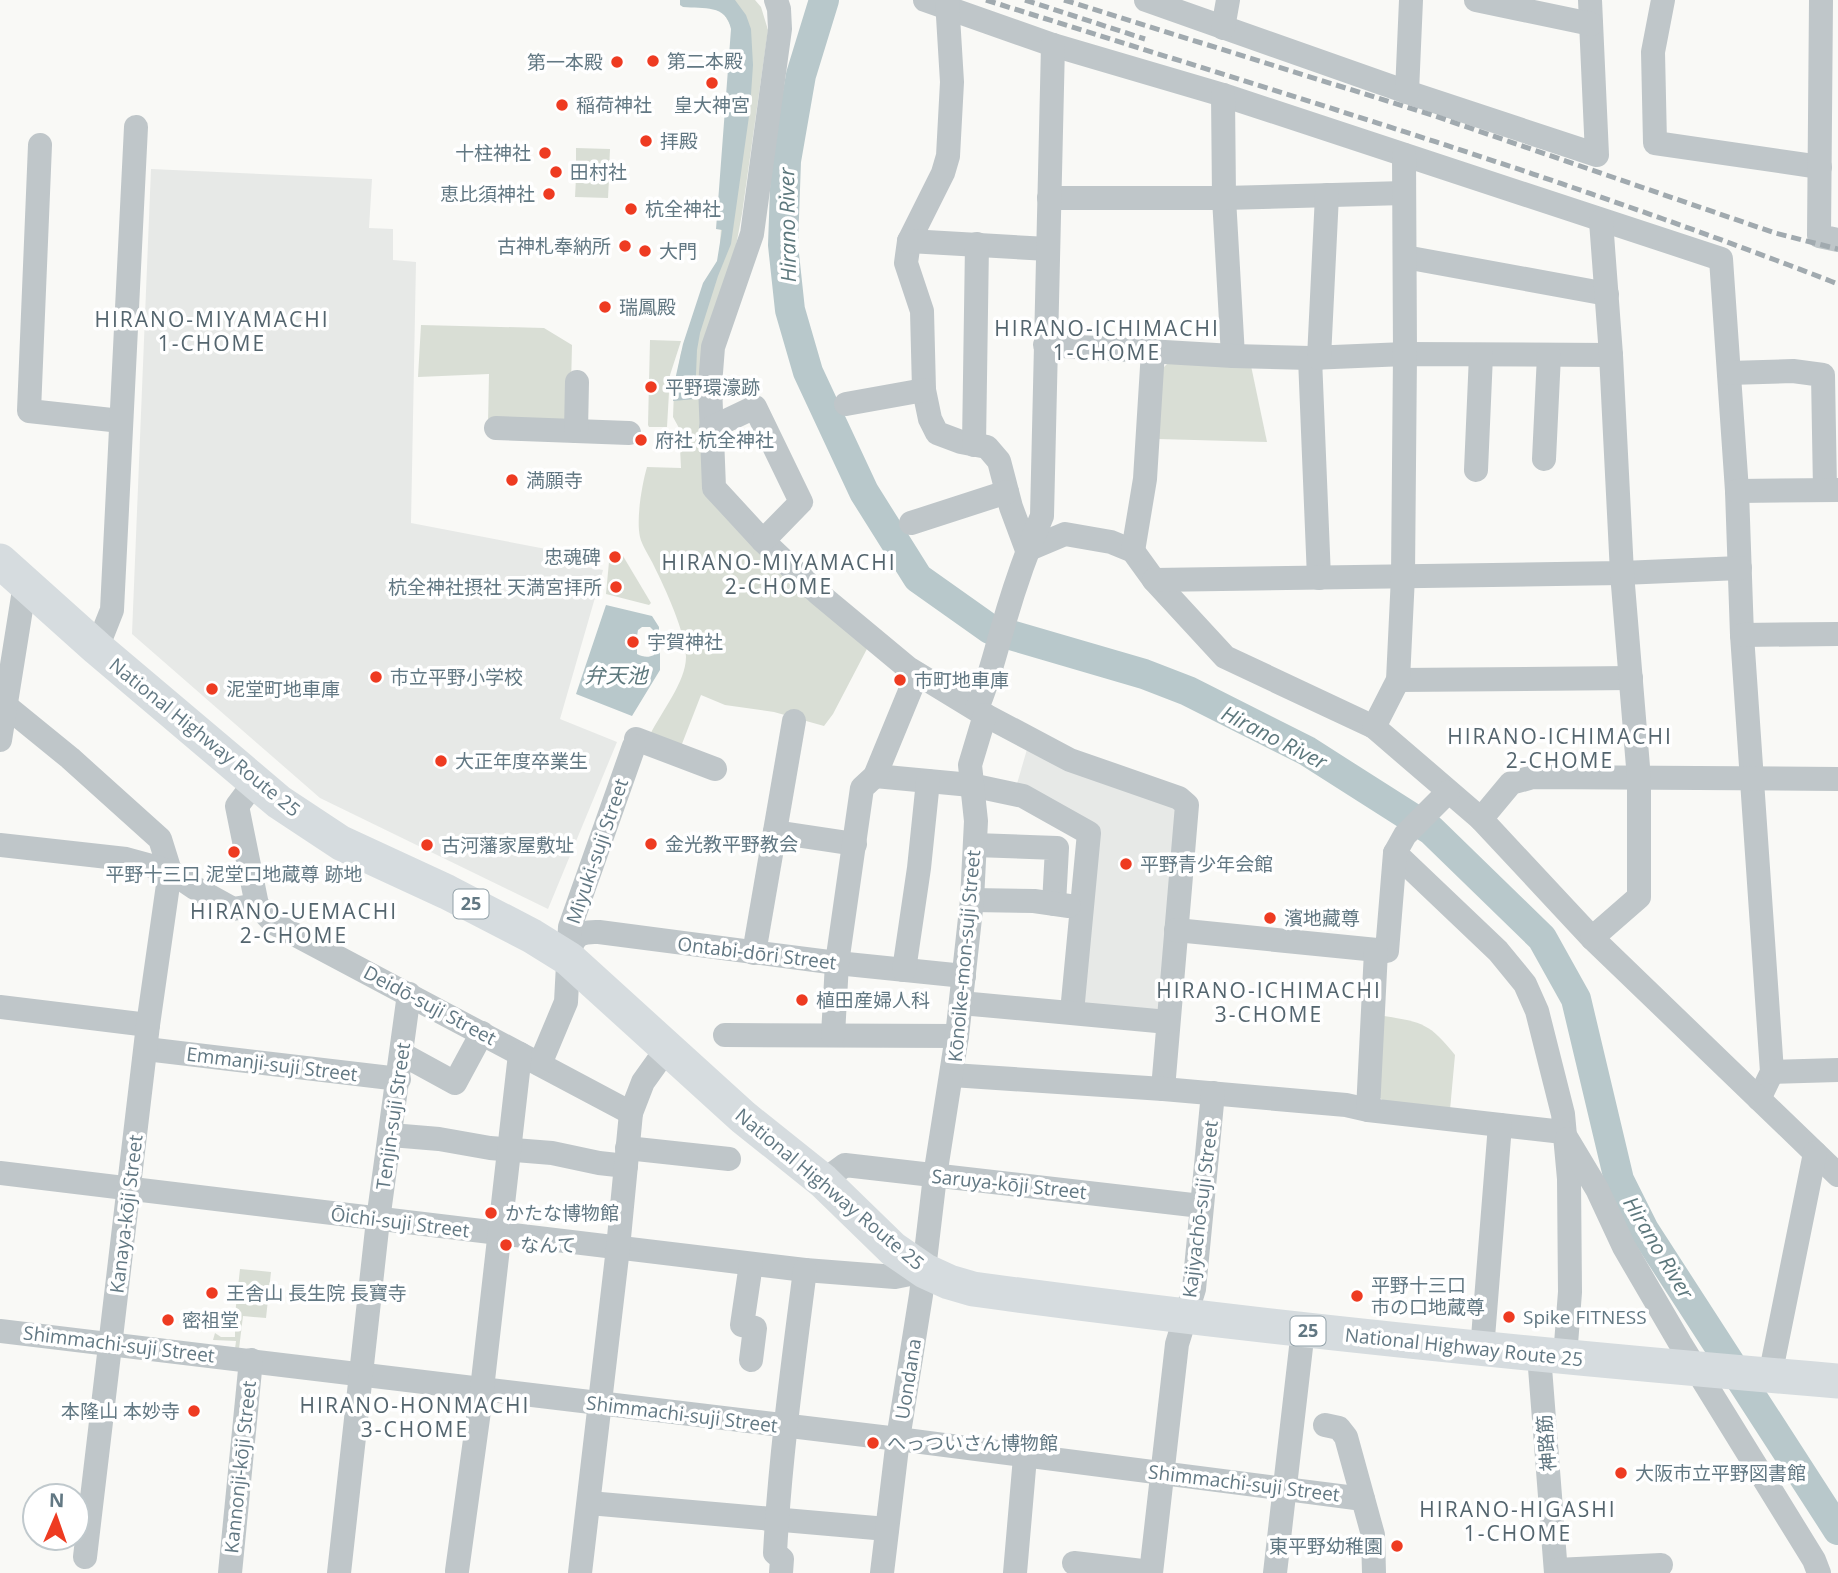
<svg xmlns="http://www.w3.org/2000/svg" width="1838" height="1573" viewBox="0 0 1838 1573" font-family="'Open Sans','Noto Sans JP',sans-serif">
	<style>
		.built { fill: #e7e9e7 }
		.green { fill: #d9ded5 }
		.water { fill: #b8c8cb }
		.lines { fill: none; stroke-linecap: round; stroke-linejoin: round }
		.river { stroke: #b8c8cb; stroke-width: 30 }
		.minor { stroke: #bfc6c9; stroke-width: 24 }
		.highway { stroke: #d6dcdf; stroke-width: 35 }
		.rail { stroke: #a1aaaf; stroke-width: 5; stroke-dasharray: 10 5; stroke-linecap: butt }
		.poi-dot { fill: #ee3b21; stroke: #fff; stroke-width: 2.5 }
		.labels { text-anchor: middle; stroke-width: 7; stroke-linejoin: round; paint-order: stroke }
		.shield { fill: #fff; stroke: #91a0a8; stroke-width: 2 }
		.shield-label { font-size: 18px; font-weight: bold; fill: #627883 }
		.poi-label { font-size: 19px; fill: #627883; stroke: #fff; text-anchor: start }
		.street-label { font-size: 19px; fill: #627883; stroke: #fff }
		.water-label { font-size: 21px; font-style: italic; fill: #5d787d; stroke: #fff }
		.neighbourhood-label { font-size: 21px; letter-spacing: 2px; fill: #54656e; stroke: #fff }
	</style>
	<rect width="100%" height="100%" fill="#f9f9f6"/>
	<g class="built">
		<polygon points="151,169 372,179 369,228 393,229 393,260 416,262 411,523 546,549 558,562 603,570 560,719 617,742 548,909 320,798 132,634"/>
		<polygon points="1030,739 1179,798 1168,1022 1072,1012 1089,833 1014,794"/>
	</g>
	<g class="green">
		<path d="M709 0H755L761 7 768 30 742 214 735 251 708 477 869 645 833 714 824 726 774 712 725 705 701 695 680 749 650 735C661 712 686 682 686 657 686 633 665 588 654 566 650 557 642 546 640 537 636 519 642 484 647 467L681 468 679 428 673 417 674 391 681 353 719 261 733 29 722 11Z"/>
		<polygon points="576,148 610,149 609,171 576,170"/>
		<polygon points="576,178 609,179 608,198 575,197"/>
		<polygon points="421,325 544,328 572,345 570,427 488,423 489,374 418,377"/>
		<polygon points="650,340 681,341 670,375 667,427 649,427 648,425"/>
		<polygon points="1250,361 1267,442 1158,439 1162,369 1169,362"/>
		<polygon points="610,551 620,551 651,603 649,605 606,594"/>
		<path d="M1384 1016C1423 1022 1430 1024 1455 1055L1450 1110 1387 1104 1379 1097Z"/>
		<polygon points="240,1269 271,1272 266,1318 243,1316 239,1349 235,1349 236,1341 213,1340 215,1333 221,1337 235,1337 235,1326 221,1325 220,1328 218,1326 221,1323 234,1324"/>
	</g>
	<g class="water">
		<path d="M680 0H735L746 15 751 29 753 65 750 109 731 244 718 276 700 333 697 350 695 399 673 401 675 380 683 344 703 283 717 261 722 230 716 229 731 29C726 4 704 9 683 7L680 5Z"/>
		<path d="M606 605 652 616 659 627V635H654V631L650 627H642L638 630 637 636H629V648H637V654C643 657 648 658 654 655L655 649H660V670L632 716 576 694Z"/>
	</g>
	<g class="lines">
		<polyline class="river" points="824,0 801,75 786,161 783,245 790,310 808,372 864,492 918,578 990,629 1144,674 1188,691 1307,751 1431,830 1542,938 1576,999 1619,1180 1644,1230 1838,1530"/>
		<g class="minor">
			<polyline points="776,0 779,9 780,29 752,234 713,347 710,385 714,488 763,541 819,594 908,668 985,715 1070,760 1179,798 1187,805 1163,1089"/>
			<polyline points="925,0 1053,45 1223,95 1721,259 1737,491 1742,635 1772,1072 1759,1099"/>
			<polyline points="947,0 952,82 948,156 943,173 909,241 906,263 922,311 924,390 930,419 937,433 961,442 987,447 999,461 1011,507 1027,550"/>
			<polyline points="1146,0 1407,92 1597,155 1590,0"/>
			<polyline points="1476,0 1591,24"/>
			<polyline points="1663,0 1653,52 1655,143 1820,167"/>
			<polyline points="1821,0 1819,236 1838,240"/>
			<polyline points="1223,28 1228,0"/>
			<polyline points="1407,92 1411,0"/>
			<polyline points="1223,95 1224,198 1233,356"/>
			<polyline points="40,145 29,411 121,421"/>
			<polyline points="1049,198 1224,198 1404,193"/>
			<polyline points="909,241 1048,249"/>
			<polyline points="1405,257 1607,294"/>
			<polyline points="1045,345 1233,356 1310,358 1405,354 1611,355"/>
			<polyline points="1310,358 1319,578"/>
			<polyline points="1319,358 1327,195"/>
			<polyline points="1729,373 1793,371 1823,375 1825,490"/>
			<polyline points="846,404 924,390"/>
			<polyline points="496,428 629,433"/>
			<polyline points="711,428 755,407 801,502 763,541"/>
			<polyline points="576,431 577,382"/>
			<polyline points="974,445 977,244"/>
			<polyline points="1544,459 1549,355"/>
			<polyline points="1476,470 1481,355"/>
			<polyline points="1737,491 1838,490"/>
			<polyline points="911,523 1007,492"/>
			<polyline points="1027,550 1065,534 1111,542 1133,551 1154,580 1225,657 1374,727 1481,819 1592,938 1838,1175"/>
			<polyline points="1133,551 1145,479 1153,351"/>
			<polyline points="1154,580 1622,573 1740,568"/>
			<polyline points="1742,635 1838,634"/>
			<polyline points="97,648 112,610 136,127"/>
			<polyline points="1398,680 1631,678"/>
			<polyline points="0,701 70,758 160,839 170,871 195,888 233,909 257,905"/>
			<path d="M977 708C988 683 994 657 1002 630 1013 591 1026 553 1042 516L1053 45"/>
			<polyline points="1374,727 1398,680 1403,576 1405,354 1404,155"/>
			<polyline points="636,739 715,769"/>
			<polyline points="0,740 25,584"/>
			<polyline points="875,776 971,785 1023,796 1089,833 1072,1012"/>
			<polyline points="255,782 237,806 257,905"/>
			<polyline points="1481,819 1511,783 1533,777 1838,779"/>
			<polyline points="775,832 855,844"/>
			<polyline points="0,845 126,859 170,871"/>
			<polyline points="975,845 1057,848 1054,904"/>
			<polyline points="1395,853 1498,951 1525,984 1537,1011 1563,1114 1569,1179 1570,1292 1565,1357"/>
			<polyline points="972,900 1034,901 1069,906"/>
			<polyline points="257,905 275,924 631,1113"/>
			<polyline points="1176,930 1387,951 1395,853 1405,835 1448,792"/>
			<polyline points="1592,938 1639,897 1639,779 1622,573 1611,355 1601,221"/>
			<polyline points="754,953 794,721"/>
			<path d="M569 959C572 937 577 931 599 932L837 963 964 976"/>
			<polyline points="904,970 919,868 928,781"/>
			<polyline points="961,1003 1168,1022"/>
			<polyline points="0,1007 148,1025"/>
			<polyline points="725,1035 957,1036"/>
			<polyline points="833,1035 837,963 862,788 875,776 917,674"/>
			<polyline points="146,1049 399,1079"/>
			<polyline points="402,1054 455,1083 482,1033"/>
			<polyline points="540,1064 566,1002 570,927 634,746"/>
			<polyline points="1772,1072 1838,1070"/>
			<polyline points="952,1075 1163,1089 1346,1105 1368,1110 1563,1132"/>
			<polyline points="1368,1110 1376,951"/>
			<polyline points="391,1135 439,1139 490,1148 552,1153 599,1163 626,1166"/>
			<polyline points="1567,1139 1597,1189 1624,1247 1680,1343 1814,1560 1819,1573"/>
			<polyline points="627,1148 729,1159"/>
			<polyline points="0,1173 805,1270 895,1277 925,1271"/>
			<polyline points="823,1181 845,1165 1201,1206"/>
			<polyline points="0,1331 898,1439 1363,1499"/>
			<polyline points="1482,1350 1500,1125"/>
			<polyline points="1539,1355 1556,1573"/>
			<polyline points="751,1360 755,1328 742,1325 751,1264"/>
			<polyline points="1770,1376 1815,1153"/>
			<polyline points="1325,1425 1339,1428 1346,1437 1373,1535 1374,1573"/>
			<polyline points="589,1503 887,1529"/>
			<polyline points="85,1557 148,1025 170,871"/>
			<polyline points="1074,1563 1151,1572"/>
			<polyline points="1556,1570 1661,1565"/>
			<polyline points="457,1571 482,1389 520,1054"/>
			<polyline points="230,1573 251,1360"/>
			<polyline points="339,1573 378,1220 409,994"/>
			<polyline points="580,1573 618,1248 631,1113 643,1082 668,1047"/>
			<path d="M781 1573 782 1559 775 1553C780 1458 793 1364 805 1270"/>
			<polyline points="882,1573 898,1439 921,1295 935,1176 957,1036 972,900 976,821 970,765 985,715"/>
			<polyline points="1015,1573 1025,1457"/>
			<polyline points="1151,1573 1177,1344 1194,1289 1213,1093"/>
			<polyline points="1275,1573 1303,1330"/>
		</g>
		<path class="highway" d="M0 561 97 648 279 802 341 843 447 892 532 936 569 959 743 1117 823 1181 893 1249 925 1271 949 1282 973 1289C1260 1328 1549 1357 1838 1381"/>
		<g class="rail">
			<path d="M986 0C1271 90 1559 175 1838 284"/>
			<polyline points="1025,0 1145,39"/>
			<polyline points="1064,0 1432,115 1775,233 1838,249"/>
		</g>
	</g>
	<g class="poi-dot">
		<circle cx="653" cy="61" r="7"/>
		<circle cx="617" cy="62" r="7"/>
		<circle cx="712" cy="83" r="7"/>
		<circle cx="562" cy="105" r="7"/>
		<circle cx="646" cy="141" r="7"/>
		<circle cx="545" cy="153" r="7"/>
		<circle cx="556" cy="172" r="7"/>
		<circle cx="549" cy="194" r="7"/>
		<circle cx="631" cy="209" r="7"/>
		<circle cx="625" cy="246" r="7"/>
		<circle cx="645" cy="251" r="7"/>
		<circle cx="605" cy="307" r="7"/>
		<circle cx="651" cy="387" r="7"/>
		<circle cx="641" cy="440" r="7"/>
		<circle cx="512" cy="480" r="7"/>
		<circle cx="615" cy="557" r="7"/>
		<circle cx="616" cy="587" r="7"/>
		<circle cx="633" cy="642" r="7"/>
		<circle cx="376" cy="677" r="7"/>
		<circle cx="900" cy="680" r="7"/>
		<circle cx="212" cy="689" r="7"/>
		<circle cx="441" cy="761" r="7"/>
		<circle cx="651" cy="844" r="7"/>
		<circle cx="427" cy="845" r="7"/>
		<circle cx="234" cy="852" r="7"/>
		<circle cx="1126" cy="864" r="7"/>
		<circle cx="1270" cy="918" r="7"/>
		<circle cx="802" cy="1000" r="7"/>
		<circle cx="491" cy="1213" r="7"/>
		<circle cx="506" cy="1245" r="7"/>
		<circle cx="212" cy="1293" r="7"/>
		<circle cx="1357" cy="1296" r="7"/>
		<circle cx="1509" cy="1317" r="7"/>
		<circle cx="168" cy="1320" r="7"/>
		<circle cx="194" cy="1411" r="7"/>
		<circle cx="873" cy="1443" r="7"/>
		<circle cx="1621" cy="1473" r="7"/>
		<circle cx="1397" cy="1546" r="7"/>
	</g>
	<g class="labels">
		<g class="shield">
			<rect x="453.5" y="889.5" width="35" height="29" rx="5"/>
			<rect x="1290.5" y="1316.5" width="35" height="29" rx="5"/>
		</g>
		<g class="shield-label">
			<text x="471" y="910">25</text>
			<text x="1308" y="1337">25</text>
		</g>
		<g class="poi-label">
			<text x="667" y="68">第二本殿</text>
			<text x="603" y="69" text-anchor="end">第一本殿</text>
			<text x="576" y="112">稲荷神社</text>
			<text x="712" y="112" text-anchor="middle">皇大神宮</text>
			<text x="660" y="148">拝殿</text>
			<text x="531" y="160" text-anchor="end">十柱神社</text>
			<text x="570" y="179">田村社</text>
			<text x="535" y="201" text-anchor="end">恵比須神社</text>
			<text x="645" y="216">杭全神社</text>
			<text x="611" y="253" text-anchor="end">古神札奉納所</text>
			<text x="659" y="258">大門</text>
			<text x="619" y="314">瑞鳳殿</text>
			<text x="665" y="394">平野環濠跡</text>
			<text x="655" y="447">府社 杭全神社</text>
			<text x="526" y="487">満願寺</text>
			<text x="601" y="564" text-anchor="end">忠魂碑</text>
			<text x="602" y="594" text-anchor="end">杭全神社摂社 天満宮拝所</text>
			<text x="647" y="649">宇賀神社</text>
			<text x="390" y="684">市立平野小学校</text>
			<text x="914" y="687">市町地車庫</text>
			<text x="226" y="696">泥堂町地車庫</text>
			<text x="455" y="768">大正年度卒業生</text>
			<text x="665" y="851">金光教平野教会</text>
			<text x="441" y="852">古河藩家屋敷址</text>
			<text x="1140" y="871">平野青少年会館</text>
			<text x="234" y="881" text-anchor="middle">平野十三口 泥堂口地蔵尊 跡地</text>
			<text x="1284" y="925">濱地藏尊</text>
			<text x="816" y="1007">植田産婦人科</text>
			<text x="505" y="1220">かたな博物館</text>
			<text x="520" y="1252">なんて</text>
			<text x="1371" y="1292">平野十三口<tspan x="1371" dy="22">市の口地蔵尊</tspan></text>
			<text x="226" y="1300">王舎山 長生院 長寶寺</text>
			<text x="1523" y="1324">Spike FITNESS</text>
			<text x="182" y="1327">密祖堂</text>
			<text x="180" y="1418" text-anchor="end">本隆山 本妙寺</text>
			<text x="887" y="1450">へっついさん博物館</text>
			<text x="1635" y="1480">大阪市立平野図書館</text>
			<text x="1383" y="1553" text-anchor="end">東平野幼稚園</text>
		</g>
		<g class="street-label">
			<text transform="translate(205 737) rotate(39)" y="7">National Highway Route 25</text>
			<text transform="translate(597 851) rotate(-71)" y="7">Miyuki-suji Street</text>
			<text transform="translate(757 953) rotate(7)" y="7">Ontabi-dōri Street</text>
			<text transform="translate(964 956) rotate(-85)" y="7">Kōnoike-mon-suji Street</text>
			<text transform="translate(430 1005) rotate(28)" y="7">Deidō-suji Street</text>
			<text transform="translate(272 1064) rotate(7)" y="7">Emmanji-suji Street</text>
			<text transform="translate(393 1116) rotate(-82)" y="7">Tenjin-suji Street</text>
			<text transform="translate(1009 1184) rotate(6)" y="7">Saruya-kōji Street</text>
			<text transform="translate(830 1189) rotate(40)" y="7">National Highway Route 25</text>
			<text transform="translate(1200 1209) rotate(-83)" y="7">Kajiyachō-suji Street</text>
			<text transform="translate(126 1214) rotate(-83)" y="7">Kanaya-kōji Street</text>
			<text transform="translate(400 1222) rotate(7)" y="7">Ōichi-suji Street</text>
			<text transform="translate(119 1344) rotate(7)" y="7">Shimmachi-suji Street</text>
			<text transform="translate(1464 1347) rotate(6)" y="7">National Highway Route 25</text>
			<text transform="translate(908 1379) rotate(-81)" y="7">Uondana</text>
			<text transform="translate(682 1414) rotate(7)" y="7">Shimmachi-suji Street</text>
			<text transform="translate(1546 1443) rotate(-95)" y="7">神路筋</text>
			<text transform="translate(240 1467) rotate(-84)" y="7">Kannonji-kōji Street</text>
			<text transform="translate(1244 1483) rotate(7)" y="7">Shimmachi-suji Street</text>
		</g>
		<g class="water-label">
			<text transform="translate(788 225) rotate(-91)" y="7">Hirano River</text>
			<text x="616" y="683">弁天池</text>
			<text transform="translate(1274 738) rotate(27)" y="7">Hirano River</text>
			<text transform="translate(1658 1248) rotate(59)" y="7">Hirano River</text>
		</g>
		<g class="neighbourhood-label">
			<text x="212" y="327">HIRANO-MIYAMACHI<tspan x="212" dy="24">1-CHOME</tspan></text>
			<text x="1107" y="336">HIRANO-ICHIMACHI<tspan x="1107" dy="24">1-CHOME</tspan></text>
			<text x="779" y="570">HIRANO-MIYAMACHI<tspan x="779" dy="24">2-CHOME</tspan></text>
			<text x="1560" y="744">HIRANO-ICHIMACHI<tspan x="1560" dy="24">2-CHOME</tspan></text>
			<text x="294" y="919">HIRANO-UEMACHI<tspan x="294" dy="24">2-CHOME</tspan></text>
			<text x="1269" y="998">HIRANO-ICHIMACHI<tspan x="1269" dy="24">3-CHOME</tspan></text>
			<text x="415" y="1413">HIRANO-HONMACHI<tspan x="415" dy="24">3-CHOME</tspan></text>
			<text x="1518" y="1517">HIRANO-HIGASHI<tspan x="1518" dy="24">1-CHOME</tspan></text>
		</g>
	</g>
	<g transform="translate(56 1517) rotate(2)"><circle r="33" fill="#ffffff" stroke="#c0c9cd" stroke-width="2"/>
	<path d="M0-5L12 26L0 18L-12 26Z" fill="#ee3b21"/>
	<text y="-10" font-size="19" font-weight="bold" text-anchor="middle" fill="#627883">N</text>
	</g>
</svg>
